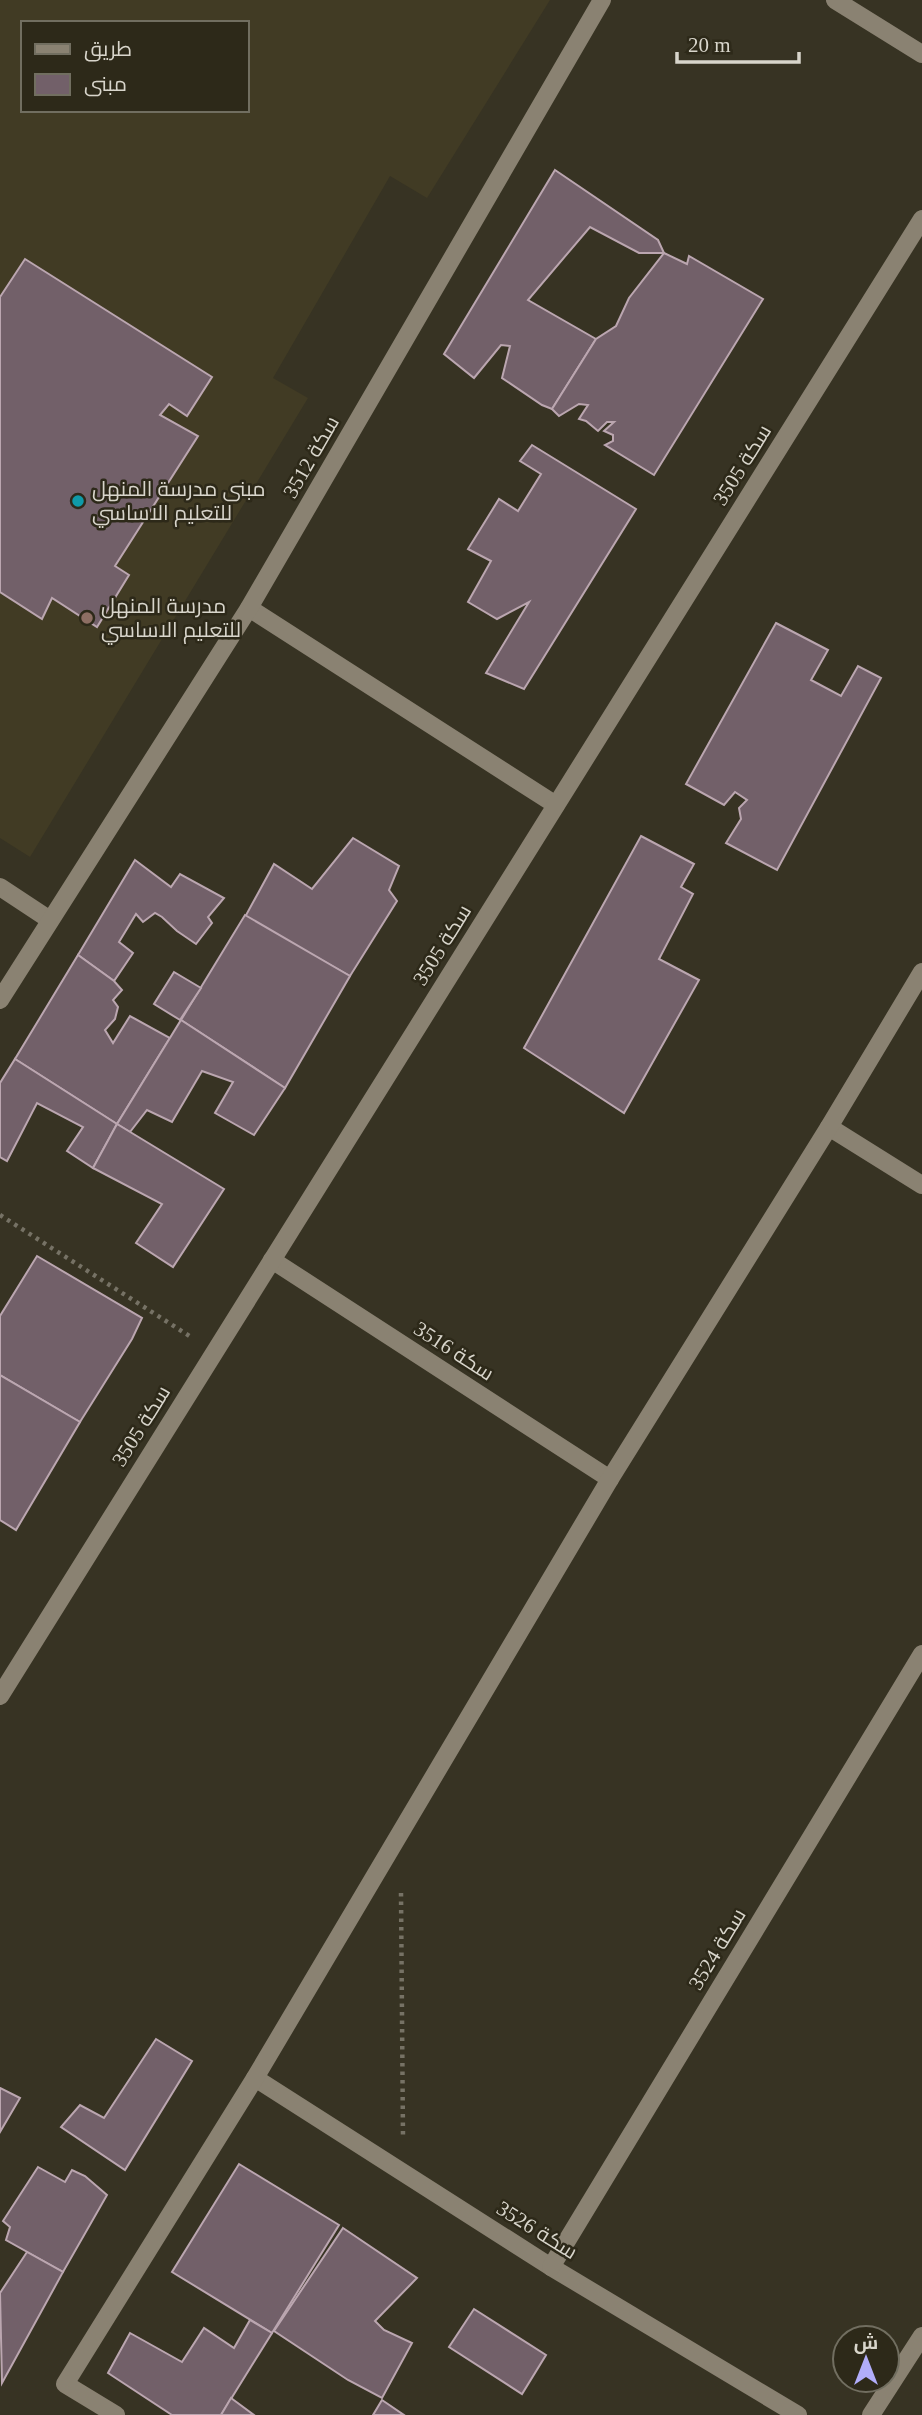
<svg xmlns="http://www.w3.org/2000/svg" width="922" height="2415" viewBox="0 0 922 2415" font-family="'Times New Roman',Cairo,serif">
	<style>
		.built { fill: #413b24; fill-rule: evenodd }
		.building { fill: #726069; stroke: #bba6b0; stroke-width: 2 }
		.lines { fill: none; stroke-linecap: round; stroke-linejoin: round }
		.path { stroke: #767265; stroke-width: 4.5; stroke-dasharray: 3.5 5; stroke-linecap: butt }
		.minor { stroke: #8a8272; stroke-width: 18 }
		.culture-dot { fill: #0f9aa8; stroke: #2d2919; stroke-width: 2.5 }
		.education-dot { fill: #8d6e63; stroke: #2d2919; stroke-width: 2.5 }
		.labels { text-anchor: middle; stroke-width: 5; stroke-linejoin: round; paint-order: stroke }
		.street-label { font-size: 21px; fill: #d8d5cb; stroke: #2d2919 }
		.poi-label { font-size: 21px; fill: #d8d5cb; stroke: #2d2919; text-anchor: start }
	</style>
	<rect width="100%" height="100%" fill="#373323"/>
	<path class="built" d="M0 0H550L427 198 390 176 273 378 308 398 30 857 0 838ZM23 23H247V110H23Z"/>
	<g class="building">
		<polygon points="555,170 658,240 664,253 639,253 590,227 528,300 596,339 552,409 542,405 502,378 510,346 501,345 474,378 444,354"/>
		<polygon points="664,253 687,264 689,256 763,299 654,475 605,445 613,441 613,435 604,431 614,422 607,422 598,431 586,421 579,419 588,405 579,404 559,416 552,409 596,339 616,326 629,298"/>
		<polygon points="25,259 212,377 187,416 169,404 160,415 198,436 115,566 129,575 97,627 52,598 42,619 0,592 0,297"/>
		<polygon points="532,445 636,509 524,689 486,673 529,602 497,619 468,602 491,561 468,549 499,499 518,511 541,474 520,461"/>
		<polygon points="776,623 828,650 811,680 841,696 858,666 881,678 777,870 726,843 741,819 739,808 747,800 735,792 724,805 686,784"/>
		<polygon points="641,836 694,864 681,887 693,894 659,959 699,980 624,1113 524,1048"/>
		<polygon points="353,838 399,866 389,890 397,901 350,976 245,917 274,864 312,889"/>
		<polygon points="135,860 171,887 180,874 224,898 208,917 212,923 196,944 177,931 162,917 155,913 143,922 136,914 119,942 133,953 114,981 78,955"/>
		<polygon points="245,915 350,976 285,1088 181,1020"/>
		<polygon points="78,955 114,981 122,990 113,1000 118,1007 115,1019 105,1030 113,1043 130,1016 170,1038 117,1124 15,1059"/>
		<polygon points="174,972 201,988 180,1020 154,1004"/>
		<polygon points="181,1020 285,1088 254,1135 215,1113 233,1082 202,1071 172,1122 147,1110 130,1132 117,1124"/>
		<polygon points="15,1059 117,1124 93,1168 67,1151 83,1127 37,1103 7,1161 0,1157 0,1083"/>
		<polygon points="117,1124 224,1189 173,1267 136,1243 162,1204 93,1168"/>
		<polygon points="37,1256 142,1318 132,1339 80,1422 0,1375 0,1316"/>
		<polygon points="0,1375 80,1422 16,1530 0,1520"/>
		<polygon points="156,2039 192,2061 125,2170 61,2127 80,2105 104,2118"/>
		<polygon points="0,2088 20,2098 0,2132"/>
		<polygon points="239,2164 339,2225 272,2333 172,2272"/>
		<polygon points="38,2167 65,2182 72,2170 85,2176 107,2195 63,2272 6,2240 10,2227 3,2221"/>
		<polygon points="343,2228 417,2278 375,2321 384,2330 412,2343 382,2398 348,2380 274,2331"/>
		<polygon points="27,2252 63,2272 2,2383 0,2293"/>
		<polygon points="474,2309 546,2355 522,2394 449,2347"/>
		<polygon points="250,2320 272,2333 221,2415 172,2415 108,2373 130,2333 182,2362 204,2328 234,2348"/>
		<polygon points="231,2398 254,2415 221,2415"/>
		<polygon points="382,2400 404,2415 373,2415"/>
	</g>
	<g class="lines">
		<g class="path">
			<polyline points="0,1215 191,1337"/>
			<polyline points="401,1893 403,2137"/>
		</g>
		<g class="minor">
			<polyline points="835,0 922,54"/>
			<polyline points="249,608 556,805"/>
			<polyline points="0,887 50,920"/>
			<polyline points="0,1000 249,608 602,0"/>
			<polyline points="829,1127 922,1185"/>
			<polyline points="272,1260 610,1479"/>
			<polyline points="0,1696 922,219"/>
			<polyline points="255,2078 551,2267 798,2415"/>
			<polyline points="551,2267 922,1654"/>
			<polyline points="116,2415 65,2384 255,2078 610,1479 829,1127 922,972"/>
			<polyline points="871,2415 922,2336"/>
		</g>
	</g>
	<circle class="culture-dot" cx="78" cy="501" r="7"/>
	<circle class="education-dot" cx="87" cy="618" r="7"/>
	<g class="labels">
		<g class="street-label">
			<text transform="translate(311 457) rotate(-60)" y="7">سكة 3512</text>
			<text transform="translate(742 465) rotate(-58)" y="7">سكة 3505</text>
			<text transform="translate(442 945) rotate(-58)" y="7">سكة 3505</text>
			<text transform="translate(454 1351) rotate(33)" y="7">سكة 3516</text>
			<text transform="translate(141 1426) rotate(-58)" y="7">سكة 3505</text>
			<text transform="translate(717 1949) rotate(-59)" y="7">سكة 3524</text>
			<text transform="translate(537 2230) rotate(32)" y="7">سكة 3526</text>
		</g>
		<g class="poi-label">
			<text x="92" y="496">مبنى مدرسة المنهل<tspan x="92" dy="24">للتعليم الاساسي</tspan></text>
			<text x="101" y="613">مدرسة المنهل<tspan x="101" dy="24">للتعليم الاساسي</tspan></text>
		</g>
	</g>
	<rect x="21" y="21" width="228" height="91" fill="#2d2919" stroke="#716e60" stroke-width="2"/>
	<rect x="35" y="44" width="35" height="10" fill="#8a8272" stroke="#716e60" stroke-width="2"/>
	<text x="84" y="56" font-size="21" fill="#d8d5cb">طريق</text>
	<rect x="35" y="74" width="35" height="21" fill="#726069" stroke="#716e60" stroke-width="2"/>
	<text x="84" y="91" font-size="21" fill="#d8d5cb">مبنى</text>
	<g transform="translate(866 2359)"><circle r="33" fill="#2d2919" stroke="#716e60" stroke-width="2"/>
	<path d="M0-5L12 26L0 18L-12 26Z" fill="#b1adfa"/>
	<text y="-10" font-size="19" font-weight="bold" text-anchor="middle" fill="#d8d5cb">ش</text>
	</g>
	<path d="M677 52v10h122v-10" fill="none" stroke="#d8d5cb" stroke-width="3.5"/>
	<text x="688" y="52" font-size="21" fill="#d8d5cb" stroke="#2d2919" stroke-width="5" paint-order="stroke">20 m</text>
</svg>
